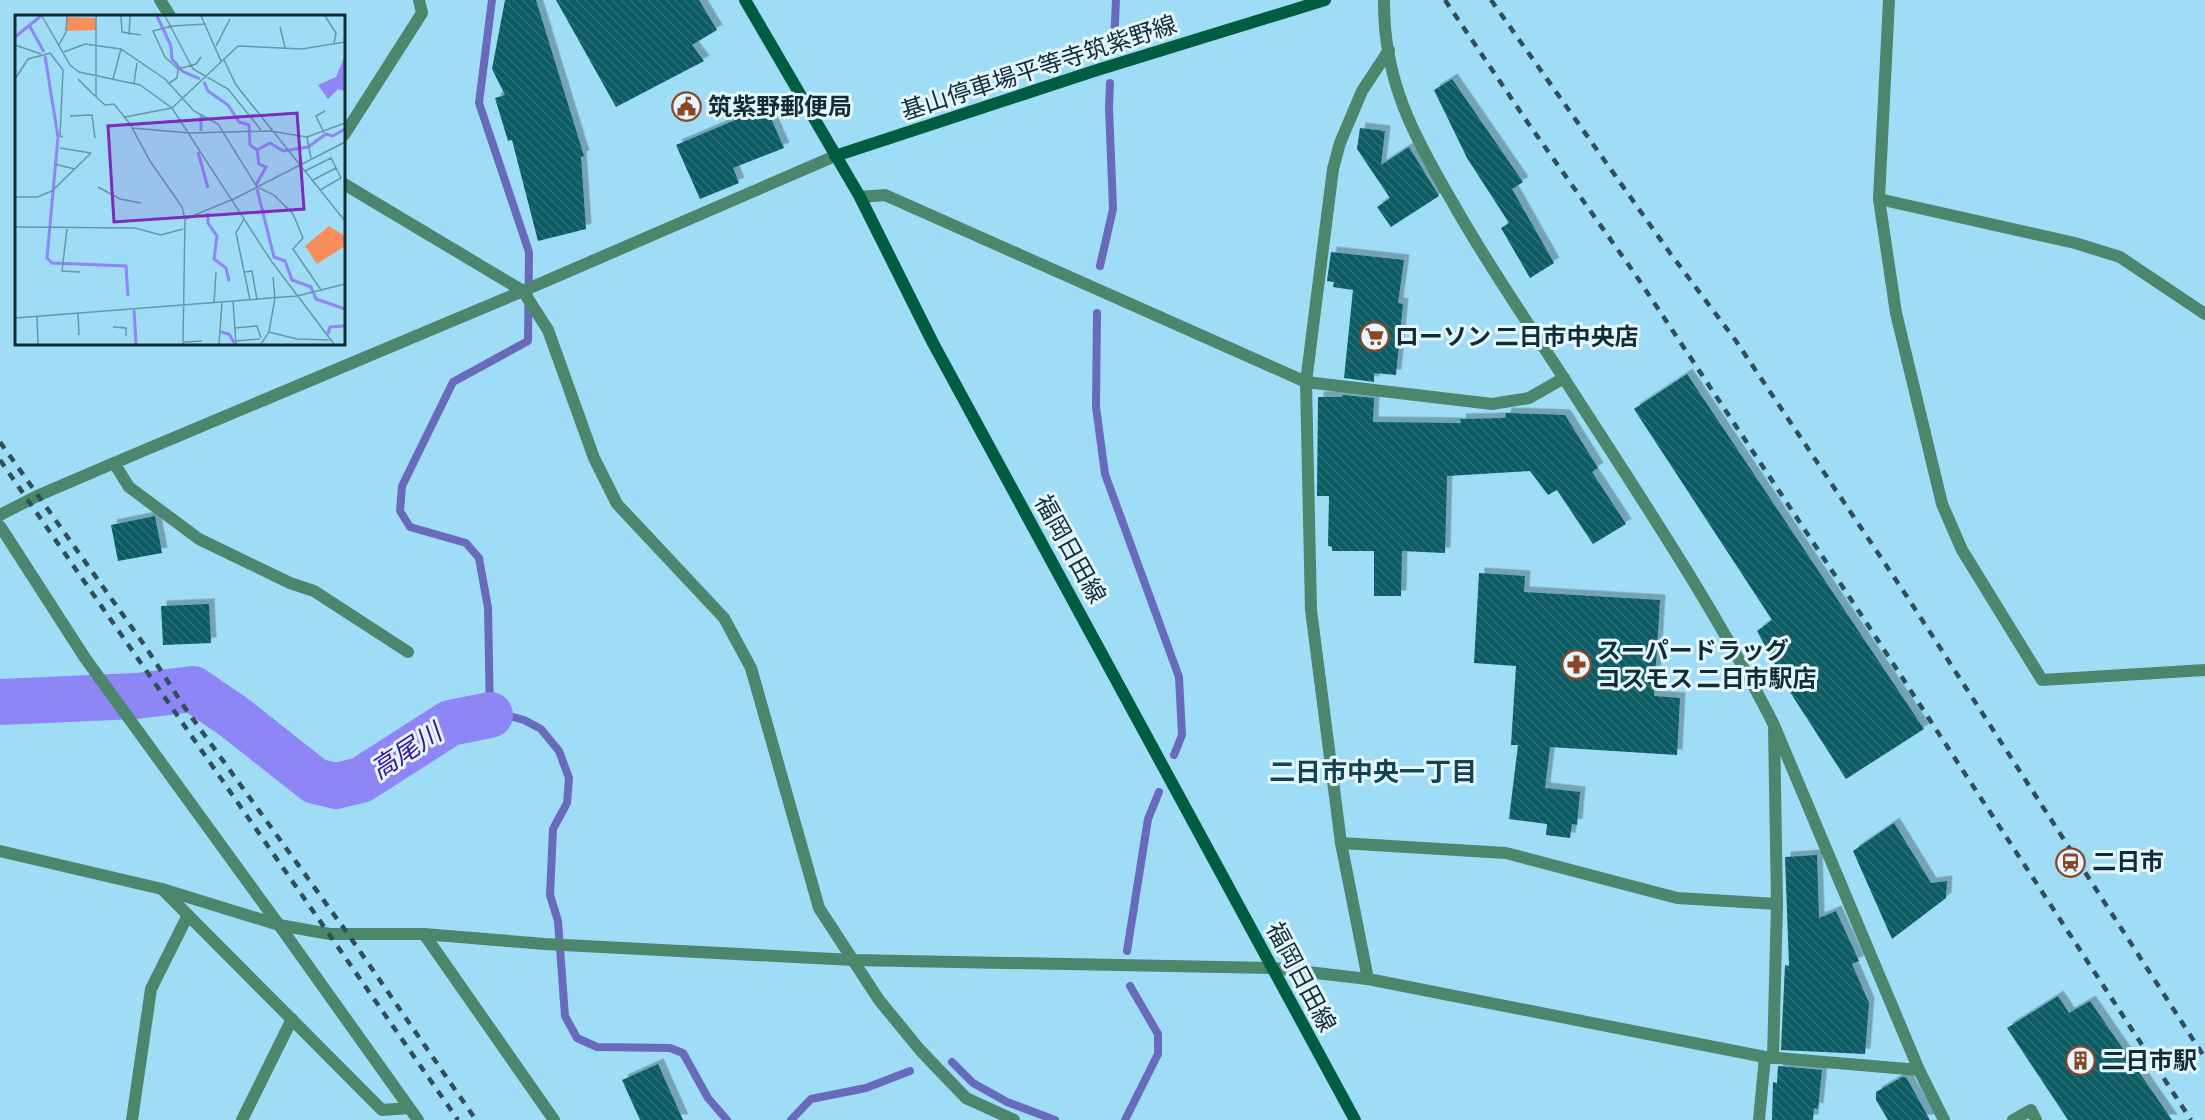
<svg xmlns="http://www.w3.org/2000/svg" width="2205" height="1120" viewBox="0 0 2205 1120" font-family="'Alegreya Sans','Noto Sans JP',sans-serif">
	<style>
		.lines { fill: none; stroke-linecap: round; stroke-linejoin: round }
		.stream { stroke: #696abc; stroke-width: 8 }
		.river { stroke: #8e85f6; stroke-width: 46 }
		.building { fill: url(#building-back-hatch); filter: url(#shadow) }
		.service { stroke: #4b866d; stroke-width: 12 }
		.minor { stroke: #4b866d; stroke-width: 12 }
		.tertiary { stroke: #4b866d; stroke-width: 12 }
		.secondary { stroke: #015d42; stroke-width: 12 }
		.rail { stroke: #2e4f5b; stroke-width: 4.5; stroke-dasharray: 8 8; stroke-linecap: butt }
		.labels { text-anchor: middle; stroke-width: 6; stroke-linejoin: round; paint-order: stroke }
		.street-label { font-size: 24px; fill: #122c35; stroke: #e4f6fe }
		.poi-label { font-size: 24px; font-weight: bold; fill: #122c35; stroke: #e4f6fe; text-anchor: start }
		.water-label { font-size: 26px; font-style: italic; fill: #3b109a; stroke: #e4f6fe }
		.neighbourhood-label { font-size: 26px; font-weight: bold; fill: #134354; stroke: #e4f6fe }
		.inset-river { fill: none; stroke: #8e85f6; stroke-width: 3 }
		.inset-road { fill: none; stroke: #6796a9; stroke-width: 1.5 }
		.view { fill: #7b2cbf; fill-opacity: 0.15; stroke: #7b2cbf; stroke-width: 3 }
		.inset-edge { fill: none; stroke: #122c35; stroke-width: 3 }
	</style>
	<defs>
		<pattern id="building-back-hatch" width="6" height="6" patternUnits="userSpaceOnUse" patternTransform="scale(1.5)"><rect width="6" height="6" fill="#085c64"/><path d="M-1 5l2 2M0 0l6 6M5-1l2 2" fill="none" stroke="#2b7077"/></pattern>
		<filter id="shadow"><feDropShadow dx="5.5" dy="-5.5" stdDeviation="0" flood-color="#0004"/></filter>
	</defs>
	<rect width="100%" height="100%" fill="#9fddf6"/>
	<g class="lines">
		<g class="stream">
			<polyline points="492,0 479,103 529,252 528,341 453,382 402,486 400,511 410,527 466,543 479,558 488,608 490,715 502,714 524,720 541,729 559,751 569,778 567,803 553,829 550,895 558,921 565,1016 577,1038 597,1047 670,1048 683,1053 708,1098 727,1120"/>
			<polyline points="1114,45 1116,0"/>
			<polyline points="1100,266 1113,209 1109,107 1110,83"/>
			<polyline points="1097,313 1096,407 1105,474 1179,677 1182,735 1174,755"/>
			<polyline points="1127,951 1148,819 1159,792"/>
			<polyline points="952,1062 973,1083 1007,1102 1055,1120"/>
			<polyline points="791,1120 811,1099 866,1088 910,1071"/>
			<polyline points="1125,1120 1158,1054 1158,1034 1130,986"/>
		</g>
		<polyline class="river" points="0,702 136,696 193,689 234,717 315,781 336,786 361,780 450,723 490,715"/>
	</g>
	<g class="building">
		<polygon points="505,0 536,0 584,156 581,157 586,229 538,241 512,140 508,141 495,98 505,95 492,69"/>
		<polygon points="556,0 699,0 717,30 692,45 704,61 616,107"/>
		<polygon points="1452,79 1523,182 1512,189 1554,263 1530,278 1501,228 1509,223 1467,158 1434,90"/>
		<polygon points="766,107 784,148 733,168 739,183 700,199 676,145"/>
		<polygon points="1360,128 1385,131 1381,165 1409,147 1439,196 1391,227 1377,207 1390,198 1357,149"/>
		<polygon points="1331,252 1404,260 1398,303 1403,304 1396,375 1374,373 1374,382 1344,378 1353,290 1333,287 1334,282 1327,281"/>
		<polygon points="1687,374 1924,729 1846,779 1790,692 1757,631 1772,620 1634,409"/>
		<polygon points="1343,395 1374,398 1373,422 1461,423 1460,419 1505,418 1506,413 1565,415 1598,468 1592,472 1626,524 1593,544 1557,490 1548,495 1530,471 1447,476 1445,553 1402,551 1401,596 1374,596 1374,551 1332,551 1332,547 1328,546 1329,496 1317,496 1318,397 1342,397"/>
		<polygon points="155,516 162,553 118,561 111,525"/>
		<polygon points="1479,573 1525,576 1524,592 1660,600 1654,696 1680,698 1677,755 1550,747 1545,788 1580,792 1577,825 1572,824 1570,838 1546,835 1547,824 1509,819 1518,745 1511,745 1516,666 1474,663"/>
		<polygon points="209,604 211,643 163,645 161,606"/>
		<polygon points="1894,823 1931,883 1947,881 1946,898 1892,939 1853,851"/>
		<polygon points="1817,855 1819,918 1836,911 1859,961 1852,964 1869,1003 1865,1054 1781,1050 1785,965 1789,966 1785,857"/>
		<polygon points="2058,996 2069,1013 2090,1001 2172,1120 2068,1120 2007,1028"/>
		<polygon points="658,1064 683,1120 640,1120 622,1080"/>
		<polygon points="1778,1066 1822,1070 1818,1109 1814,1108 1813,1120 1772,1120 1773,1082 1777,1083"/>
		<polygon points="1902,1077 1906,1077 1930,1120 1888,1120 1876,1100 1876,1092"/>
	</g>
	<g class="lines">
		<g class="service">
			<polyline points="1889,0 1879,199 1896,313 1942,504 1962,550 2042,680 2205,670"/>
			<polyline points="344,135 422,13 419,0"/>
			<polyline points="860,197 885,195 1306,382 1492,404 1529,398 1564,378"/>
			<polyline points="114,463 129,487 199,539 290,583 314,591 408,652"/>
			<polyline points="1341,843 1506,853 1677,898 1777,904"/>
			<polyline points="162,889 382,1110 409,1108"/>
			<polyline points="1368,979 1341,843 1311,610 1306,382 1333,169 1340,143 1362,91 1389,50"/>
			<polyline points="1773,1058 1777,904 1774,726"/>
			<polyline points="132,1120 151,989 188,915"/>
			<polyline points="242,1120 292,1019"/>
			<polyline points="1759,1120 1765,1057"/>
			<polyline points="2013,1120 2031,1110 2036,1120"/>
		</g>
		<g class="minor">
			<polyline points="160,0 170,16"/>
			<polyline points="344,184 523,291 548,330 594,458 617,504 724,618 751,668 819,908 879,1000 920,1050 966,1098 1014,1120"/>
			<polyline points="1879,199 2075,243 2120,257 2205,314"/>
			<polyline points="0,515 37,496 114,463 523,291 835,156"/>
			<polyline points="0,526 85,658 279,925 418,1120"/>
			<polyline points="0,851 162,889 279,925 330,934 424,934 545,944 853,960 1273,968 1368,979 1765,1057 1919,1070"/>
			<polyline points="424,934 554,1120"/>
		</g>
		<path class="tertiary" d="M1384 0C1383 80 1414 137 1453 203 1487 264 1527 321 1565 380 1637 492 1713 605 1774 725L1919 1070 1944 1120"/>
		<g class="secondary">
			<polyline points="745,0 860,197 933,343 1355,1120"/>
			<polyline points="835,156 1094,71 1325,0"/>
		</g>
		<g class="rail">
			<polyline points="1445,0 1528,123 1635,274 1862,616 2191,1120"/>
			<polyline points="1491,0 1670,253 1736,341 1906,595 2205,1058"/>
			<polyline points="0,442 145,646 185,708 348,934 476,1120"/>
			<polyline points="0,460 458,1120"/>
		</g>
	</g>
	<defs>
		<symbol id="civic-ring" viewBox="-11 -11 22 22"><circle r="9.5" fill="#e4f6fe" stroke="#8d4623" stroke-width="1.5"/><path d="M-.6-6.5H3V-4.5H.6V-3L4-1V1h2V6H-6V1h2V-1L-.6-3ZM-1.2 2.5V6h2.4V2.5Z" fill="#8d4623"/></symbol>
		<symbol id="supermarket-ring" viewBox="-11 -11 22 22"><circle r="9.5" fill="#e4f6fe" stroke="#8d4623" stroke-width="1.5"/><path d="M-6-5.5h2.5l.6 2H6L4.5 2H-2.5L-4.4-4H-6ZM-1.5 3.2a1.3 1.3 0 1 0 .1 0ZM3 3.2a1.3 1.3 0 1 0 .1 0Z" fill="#8d4623"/></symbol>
		<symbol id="pharmacy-ring" viewBox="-11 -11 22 22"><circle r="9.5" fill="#e4f6fe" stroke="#8d4623" stroke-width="1.5"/><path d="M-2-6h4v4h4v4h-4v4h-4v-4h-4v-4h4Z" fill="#8d4623"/></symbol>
		<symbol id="station-ring" viewBox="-11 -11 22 22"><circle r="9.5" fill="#e4f6fe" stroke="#8d4623" stroke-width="1.5"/><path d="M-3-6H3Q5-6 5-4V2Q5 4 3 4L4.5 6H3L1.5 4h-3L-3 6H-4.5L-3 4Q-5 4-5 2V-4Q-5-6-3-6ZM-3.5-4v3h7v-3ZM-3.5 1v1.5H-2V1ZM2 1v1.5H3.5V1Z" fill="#8d4623"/></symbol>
		<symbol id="building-ring" viewBox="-11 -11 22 22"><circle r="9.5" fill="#e4f6fe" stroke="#8d4623" stroke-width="1.5"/><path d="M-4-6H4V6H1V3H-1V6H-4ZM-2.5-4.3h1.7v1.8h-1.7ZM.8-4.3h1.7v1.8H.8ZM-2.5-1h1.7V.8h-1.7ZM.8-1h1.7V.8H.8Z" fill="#8d4623"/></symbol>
	</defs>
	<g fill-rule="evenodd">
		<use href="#civic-ring" x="670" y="90" width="33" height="33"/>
		<use href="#supermarket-ring" x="1358" y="320" width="33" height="33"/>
		<use href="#pharmacy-ring" x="1560" y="648" width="33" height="33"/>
		<use href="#station-ring" x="2054" y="846" width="33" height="33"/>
		<use href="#building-ring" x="2064" y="1044" width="33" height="33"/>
	</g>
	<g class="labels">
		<g class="street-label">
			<text transform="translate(1039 68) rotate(-18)" y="8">基山停車場平等寺筑紫野線</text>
			<text transform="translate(1070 549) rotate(61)" y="8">福岡日田線</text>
			<text transform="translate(1301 977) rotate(62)" y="8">福岡日田線</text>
		</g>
		<g class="poi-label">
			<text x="708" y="115">筑紫野郵便局</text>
			<text x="1395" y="345">ローソン 二日市中央店</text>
			<text x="1597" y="659">スーパードラッグ<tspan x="1597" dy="28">コスモス 二日市駅店</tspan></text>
			<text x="2092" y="870">二日市</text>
			<text x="2101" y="1069">二日市駅</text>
		</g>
		<g class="water-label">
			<text transform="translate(406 751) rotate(-33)" y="9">高尾川</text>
		</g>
		<g class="neighbourhood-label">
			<text x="1373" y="781">二日市中央一丁目</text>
		</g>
	</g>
	<g transform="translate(15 15)">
		<rect width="330" height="330" fill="#9fddf6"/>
		<path d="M52 2 80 3 81 15 52 16Z" fill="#f98e5c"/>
		<path d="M314 211 330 221V231L302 249 290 231Z" fill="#f98e5c"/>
		<path d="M330 40V76L323 74 313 84 303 70 321 62Z" fill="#8e85f6"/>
		<path class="inset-river" d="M142 1 156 31M14 10 29 37M0 22 26 1M156 31 157 44 167 56 185 64M30 41 43 122 32 243 37 248 111 251 113 281M189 67 193 76 213 90 224 107 234 110 235 130 242 135 244 149 251 152 241 170M186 116V102L191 104M242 135 255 128 268 136 293 132 311 119 318 121 330 114M183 137 193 173M242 174 259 242 270 246 277 265 296 272 301 284 330 294M193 198V208L202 221 199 244 211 253 214 266M119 295 121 329M206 317 214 319 220 329M313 319 315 312 329 311"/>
		<path class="inset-road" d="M27 1 55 50 64 57 125 70 157 93 257 247 319 329M81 1V82L90 90 99 89 115 109 135 146 167 192 170 204M106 1 107 17 126 20M150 1 178 54 213 74 246 115M186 1 206 46M310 1 321 18 319 28M157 11 191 9M265 12 270 32M114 20 115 1M0 30 26 39M44 30 51 17 52 1M201 31 215 4M49 37 70 29 106 34 150 64 179 96 203 109 242 172 259 180 278 199 288 223 278 234 306 275M35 38 48 55 45 121 48 122M209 45 221 70 330 206M163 54 181 49 186 42M0 64 13 44 36 38M63 64 80 81M98 64 106 34M119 68 122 48M154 68 162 63 163 54 150 42 138 16 157 11M157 93 223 31 287 34 330 27M55 101 77 100 80 123M110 102 157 93M117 113 174 118 255 116 292 122 330 108M309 118 301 101 310 96M292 122 296 143M45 133 76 138M39 149 60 154M290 156 316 143 326 163 305 175M298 165 321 153M83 172 105 184 126 188M0 182H22L37 176 76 138M217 185 330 127M229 204 221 218 235 285M0 212 120 213 146 220 168 214M52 214 47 256 65 257M230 257 237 256 242 285M258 262 260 283M218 286 221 329M199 288 201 257M63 298 64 320M22 302 23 329M0 303 282 281 330 269M98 312 111 313V321M220 313 242 311 246 323M254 317 282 324 314 325M221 326 245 324M169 327 187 326M168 329 170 204 216 185M204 329 207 287M246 329 254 317 260 283"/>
		<path class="view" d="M282 98 289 194 99 207 93 111Z"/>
		<rect width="330" height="330" class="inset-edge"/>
	</g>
</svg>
